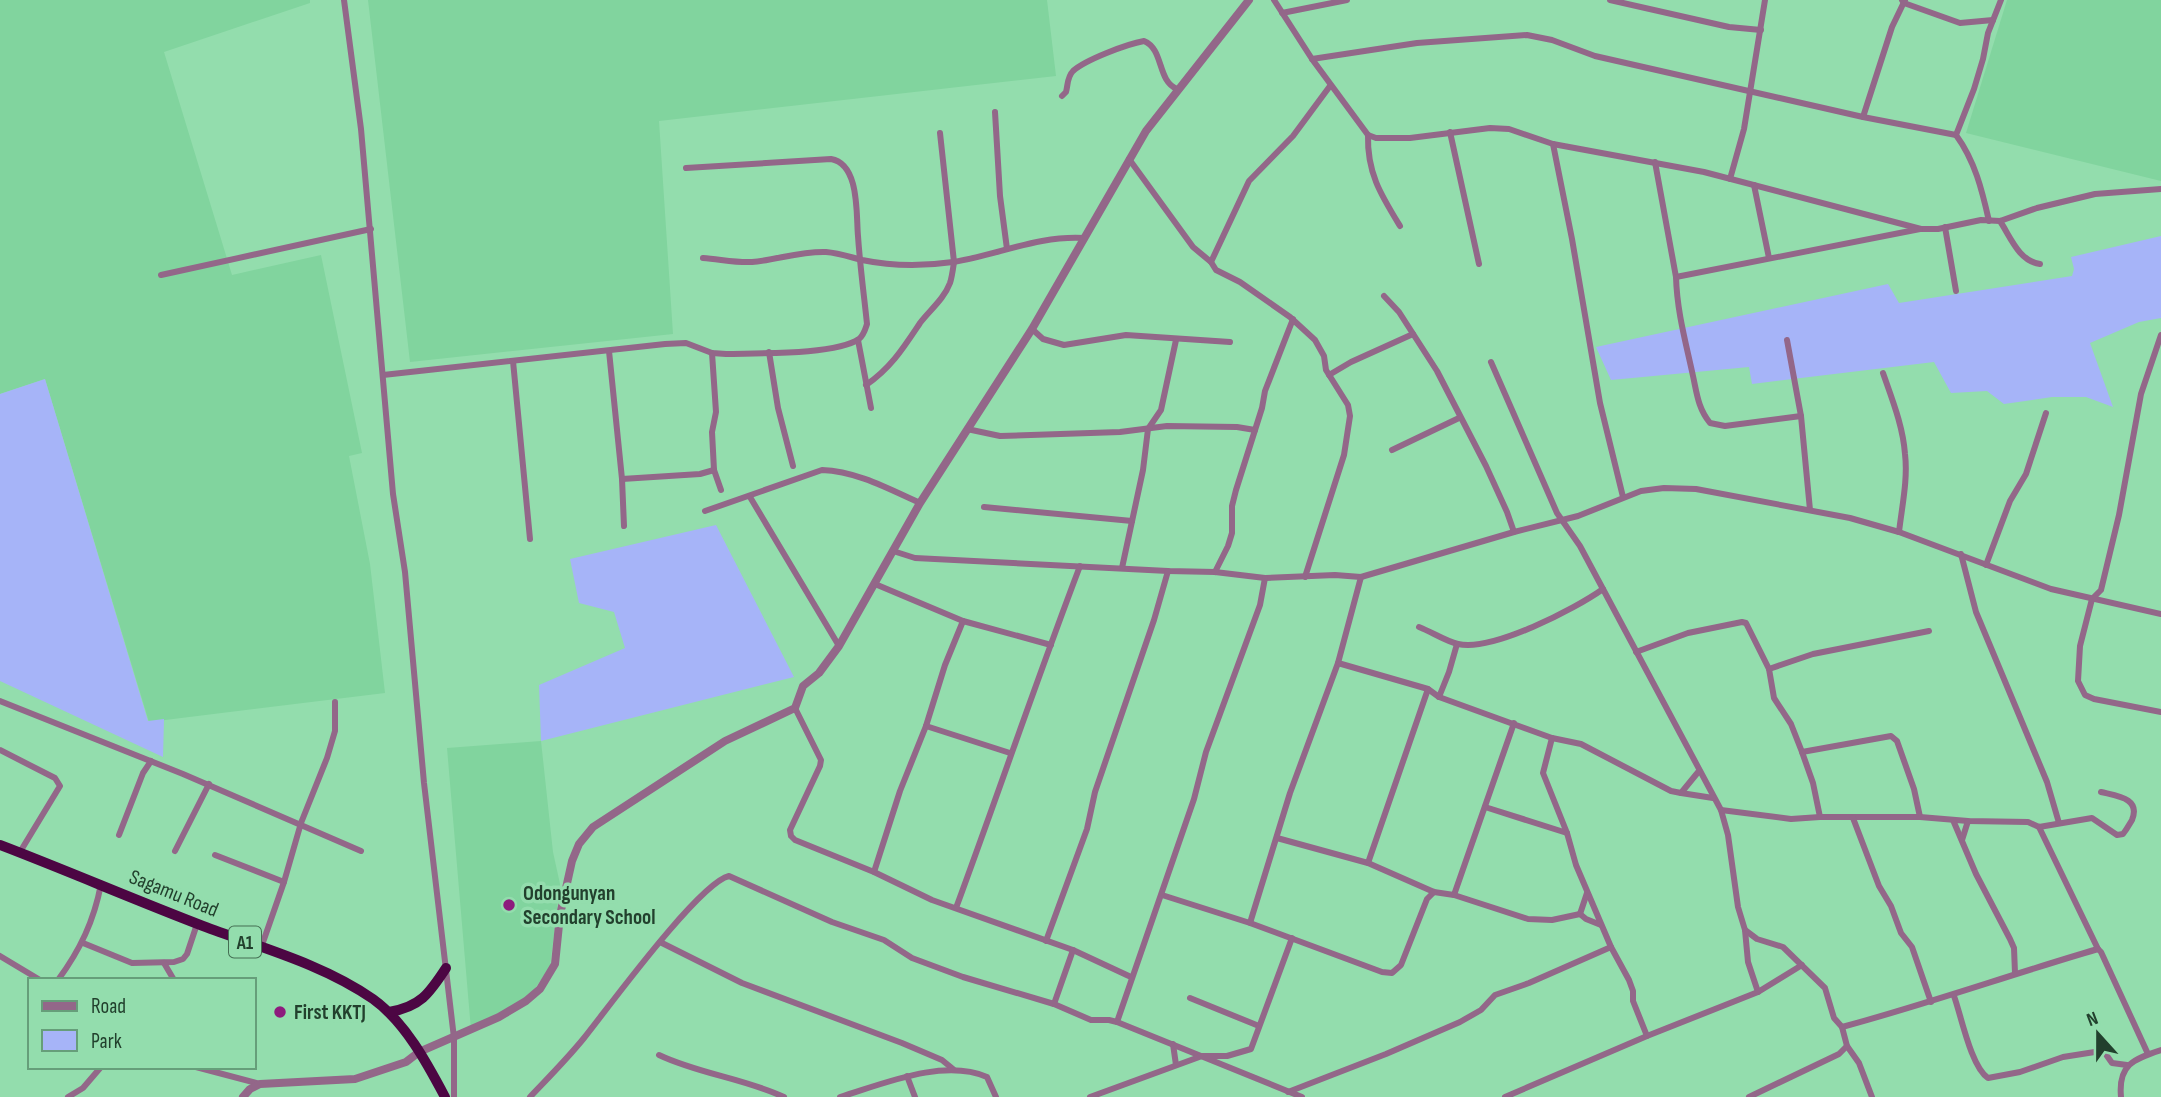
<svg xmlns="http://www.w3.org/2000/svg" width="2161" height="1097" viewBox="0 0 2161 1097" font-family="'Sofia Sans Condensed',sans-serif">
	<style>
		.built { fill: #81d49e }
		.green { fill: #a6b4f8 }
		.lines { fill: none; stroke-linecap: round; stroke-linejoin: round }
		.minor { stroke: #936789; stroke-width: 6 }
		.tertiary { stroke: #936789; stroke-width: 8 }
		.trunk { stroke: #4c0643; stroke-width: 10 }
		.poi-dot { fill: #8d1b7d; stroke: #93ddad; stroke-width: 2.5 }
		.labels { text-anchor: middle; stroke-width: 7; stroke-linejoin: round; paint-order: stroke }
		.shield { fill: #93ddad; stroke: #446f53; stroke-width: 2 }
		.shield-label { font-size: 19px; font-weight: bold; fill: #22402d }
		.street-label { font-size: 21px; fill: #22402d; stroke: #93ddad }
		.poi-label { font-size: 21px; font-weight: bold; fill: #22402d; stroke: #93ddad; text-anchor: start }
	</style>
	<rect width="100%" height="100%" fill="#93ddad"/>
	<g class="built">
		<polygon points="0,0 310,0 310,3 164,52 232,275 321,255 362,453 349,456 370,564 385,693 149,722 45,379 0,394"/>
		<polygon points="368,0 1047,0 1056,76 659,121 673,334 410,362"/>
		<polygon points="2007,0 2161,0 2161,181 1966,133"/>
		<polygon points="541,741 553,852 560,884 550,967 526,1001 471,1030 447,748"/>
	</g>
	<g class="green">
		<polygon points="2161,236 2161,318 2139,322 2090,343 2113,407 2086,397 2052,397 2004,404 1987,391 1951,393 1934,362 1752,384 1749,367 1611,380 1596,347 1888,284 1899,303 2072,276 2074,269 2071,257"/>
		<polygon points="45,379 148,721 164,719 163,757 0,681 0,394"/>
		<polygon points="716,525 794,677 541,741 539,685 625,648 614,612 579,603 570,559"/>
	</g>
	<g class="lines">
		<g class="minor">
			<polyline points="344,0 361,129 393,494 405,572 424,783 454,1038 454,1097"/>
			<polyline points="1274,0 1312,59 1368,135 1376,138 1410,138 1490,128 1509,129 1553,144 1704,172 1921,229 1938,229 1981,220 2000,221 2037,208 2095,194 2161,189"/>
			<polyline points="1610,0 1729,27 1761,30"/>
			<polyline points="1902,0 1904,3 1960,23 1993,20"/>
			<polyline points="1282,13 1347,0"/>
			<polyline points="1312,59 1417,43 1527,35 1552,40 1595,56 1863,117 1956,135"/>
			<path d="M1062 96 1066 92C1068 85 1067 77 1073 71 1085 60 1127 44 1144 41 1164 49 1157 81 1177 89"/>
			<polyline points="995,112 1000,196 1007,249"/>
			<polyline points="1863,117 1892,27 1905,0"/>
			<polyline points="1450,132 1479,264"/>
			<path d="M1368 135C1367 173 1381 195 1400 226"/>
			<polyline points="1553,144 1572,239 1600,403 1623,497"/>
			<polyline points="1129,159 1193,247 1211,262 1216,270 1240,282 1290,317 1315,340 1324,356 1326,370 1348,405 1350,416 1344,455 1305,577"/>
			<polyline points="1655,162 1676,277 1920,229"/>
			<polyline points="1730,179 1744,129 1765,0"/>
			<polyline points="1754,185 1769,258"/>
			<path d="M1989 221C1982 190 1975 161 1956 135L1974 89 1983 59 1988 33 2001 0"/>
			<path d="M2000 221C2011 238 2019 261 2040 264"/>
			<polyline points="1945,227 1956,291"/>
			<path d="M703 258C719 259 736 263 752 262 776 260 801 251 826 252 839 253 850 257 862 260 891 266 925 266 953 262 998 255 1038 235 1085 238"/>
			<polyline points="1211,262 1249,181 1293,136 1330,86"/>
			<polyline points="161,275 371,229"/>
			<path d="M1676 277C1677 312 1686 343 1693 376 1697 394 1698 408 1710 423L1725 426 1801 416"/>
			<polyline points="1384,296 1399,312 1437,371 1486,466 1507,512 1514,532"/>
			<polyline points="1032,329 1043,339 1064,345 1126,335 1230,342"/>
			<polyline points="2161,335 2141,394 2119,515 2101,590 2092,599 2080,646 2078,681 2085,695 2094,699 2161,712"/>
			<polyline points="858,340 871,408"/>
			<polyline points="1787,340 1801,416 1810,510"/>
			<polyline points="609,351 622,479 624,526"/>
			<polyline points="769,352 778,408 793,466"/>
			<polyline points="712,353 716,412 712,432 714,470 721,490"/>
			<polyline points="513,361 530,539"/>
			<polyline points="1491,362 1557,513 1580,546 1721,810 1728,835 1738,907 1745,930 1757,939 1783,947 1825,988 1834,1018 1842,1027 1847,1046 1859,1063 1872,1097"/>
			<path d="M1883 373C1892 399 1903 426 1905 454 1908 479 1902 506 1899 532"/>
			<path d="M383 375 665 344 686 343 712 353 726 354C756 353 836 355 859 339 864 335 865 330 867 324 864 295 860 266 858 236 856 215 860 164 831 159L686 168"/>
			<polyline points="1329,375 1351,362 1413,334"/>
			<path d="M866 385C891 368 904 347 920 323 930 310 944 299 950 283 952 277 953 269 954 262L940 133"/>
			<polyline points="967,429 1000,436 1120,432 1167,426 1237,427 1255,430"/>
			<polyline points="1392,450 1459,418"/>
			<polyline points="622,479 700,474 714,470"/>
			<polyline points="750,497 839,646"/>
			<polyline points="984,507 1132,521"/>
			<path d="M705 511 822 470C856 471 889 489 920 503"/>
			<polyline points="893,551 915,558 1168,571 1215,572 1265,578 1335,575 1361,577 1514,532 1578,516 1641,491 1664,488 1696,489 1850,518 1899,532 2051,589 2161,614"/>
			<polyline points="1961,554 1976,612 2047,782 2059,823"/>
			<polyline points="1986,565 2010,501 2026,474 2046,413"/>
			<polyline points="1122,568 1143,470 1148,429 1161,410 1176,340"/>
			<polyline points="1215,572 1228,546 1232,533 1232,506 1236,490 1262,408 1265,391 1293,319"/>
			<polyline points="875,584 963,621 1051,645"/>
			<path d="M1419 627C1432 632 1445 641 1458 644 1492 652 1575 609 1603 589"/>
			<polyline points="1636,652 1688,633 1742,622 1746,623 1769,669 1774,698 1791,724 1802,752 1813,783 1820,817"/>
			<polyline points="1338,663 1428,689 1439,697 1552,738 1581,744 1671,791 1681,793 1699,771"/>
			<polyline points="1769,669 1813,654 1929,631"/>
			<polyline points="1439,697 1449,672 1457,644"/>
			<polyline points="0,701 183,774 361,851"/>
			<polyline points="795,708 821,760 820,766 790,830 791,836 795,840 874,872 932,900 1073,950 1131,977"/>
			<polyline points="926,726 1010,753"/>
			<polyline points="1552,738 1543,773 1567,833 1576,865 1611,947 1629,980 1633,991 1633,1001 1647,1036"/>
			<polyline points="0,750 55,778 60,786 20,852"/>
			<polyline points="1802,752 1891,736 1897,741 1914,789 1920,817"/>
			<polyline points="1681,793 1713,798"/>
			<polyline points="1485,807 1567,833"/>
			<path d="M1721 810 1791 819 1820 817H1920L1968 821 2028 822 2039 827 2092 818 2117 835 2123 834C2127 829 2129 825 2132 820 2141 798 2117 796 2101 792"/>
			<polyline points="1853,818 1879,886 1891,906 1901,933 1912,947 1931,1002"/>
			<polyline points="1953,820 1976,874 2010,939 2014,948 2015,973"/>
			<polyline points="2039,827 2098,949"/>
			<polyline points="119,835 143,773 151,761"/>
			<polyline points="1277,838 1368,863 1434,892 1454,895 1514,723"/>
			<polyline points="1962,840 1968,821"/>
			<polyline points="175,851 209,784"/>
			<polyline points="215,855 284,882"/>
			<polyline points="1368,863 1428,689"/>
			<polyline points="874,872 900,791 926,726 945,665 963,621"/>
			<polyline points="1162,895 1250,923 1382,972 1392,973 1401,965 1427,899 1434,892"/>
			<polyline points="1454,895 1528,919 1552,920 1580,914"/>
			<path d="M956 908C998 794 1037 679 1080 566"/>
			<polyline points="1580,914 1586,919 1601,925"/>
			<polyline points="1580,914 1587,893"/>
			<polyline points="1250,923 1290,793 1338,663 1361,577"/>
			<polyline points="1745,930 1748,962 1758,992"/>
			<polyline points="1046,941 1087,829 1095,792 1154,620 1168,571"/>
			<polyline points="660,942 742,983 902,1043 942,1060 953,1069"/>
			<polyline points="83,943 132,963 174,962 183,959 187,954 197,924"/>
			<polyline points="261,948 284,882 301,823 327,758 335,731 335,702"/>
			<polyline points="0,956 40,980"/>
			<polyline points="164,963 174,980"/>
			<path d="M58 980C80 950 94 921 101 884"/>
			<path d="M1954 996C1961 1015 1971 1067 1988 1078L2020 1072 2063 1057 2101 1051 2105 1053 2112 1063 2127 1065"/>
			<polyline points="1190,998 1259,1026"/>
			<polyline points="1054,1004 1073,950"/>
			<polyline points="1117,1022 1194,799 1206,752 1260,605 1265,578"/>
			<path d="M1842 1027C1928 1004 2012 974 2098 949L2101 952 2148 1054"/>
			<polyline points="1173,1044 1176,1065"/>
			<path d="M659 1055C699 1074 743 1078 784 1097"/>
			<polyline points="196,1067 260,1084"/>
			<polyline points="907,1076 915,1097"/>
			<polyline points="1288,1092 1386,1054 1460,1022 1481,1010 1495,995 1529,983 1611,947"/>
			<polyline points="68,1097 83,1088 101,1067"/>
			<path d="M530 1097C548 1078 567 1059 584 1038 608 1008 699 883 729 876L832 922 884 940 912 958 963 977 1054 1004 1091 1020H1109L1117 1022 1302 1097"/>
			<path d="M840 1097C883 1084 943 1058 987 1077L996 1097"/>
			<polyline points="1090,1097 1202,1056 1227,1056 1251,1049 1292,938"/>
			<polyline points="1505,1097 1647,1036 1758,992 1802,965"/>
			<polyline points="1749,1097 1839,1054 1847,1046"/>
			<path d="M2121 1097C2118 1065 2133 1059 2161 1050"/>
		</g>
		<polyline class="tertiary" points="243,1097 250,1089 260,1084 355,1079 406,1062 419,1052 499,1017 526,1001 540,989 555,964 560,915 572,861 579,844 593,827 725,741 795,708 803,686 819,673 839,646 920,503 1032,329 1146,131 1249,0"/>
		<g class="trunk">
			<path d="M0 845C68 871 135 900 203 926 259 947 323 964 373 999 405 1022 427 1063 445 1097"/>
			<path d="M389 1012C420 1007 429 994 446 968"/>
		</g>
	</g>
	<g class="poi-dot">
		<circle cx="509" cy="905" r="7"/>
		<circle cx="280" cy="1012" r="7"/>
	</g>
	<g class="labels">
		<rect class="shield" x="229" y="926.5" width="32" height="31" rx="5"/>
		<g class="shield-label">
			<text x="245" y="949">A1</text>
		</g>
		<g class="street-label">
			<text transform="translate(174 893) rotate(22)" y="7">Sagamu Road</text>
		</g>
		<g class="poi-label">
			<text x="523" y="900">Odongunyan<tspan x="523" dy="24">Secondary School</tspan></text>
			<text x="294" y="1019">First KKTJ</text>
		</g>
	</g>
	<rect x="28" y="978" width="228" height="91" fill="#93ddad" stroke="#669e7a" stroke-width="2"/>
	<rect x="42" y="1001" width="35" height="10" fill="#936789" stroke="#669e7a" stroke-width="2"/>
	<text x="91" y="1013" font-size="21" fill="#22402d">Road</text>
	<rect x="42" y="1030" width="35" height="21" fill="#a6b4f8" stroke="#669e7a" stroke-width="2"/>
	<text x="91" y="1048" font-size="21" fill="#22402d">Park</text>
	<g transform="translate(2098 1034) rotate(339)" stroke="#93ddad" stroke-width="5" paint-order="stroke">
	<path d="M0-5L12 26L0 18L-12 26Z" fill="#22402d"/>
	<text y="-10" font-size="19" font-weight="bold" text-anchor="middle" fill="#22402d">N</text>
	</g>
</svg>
